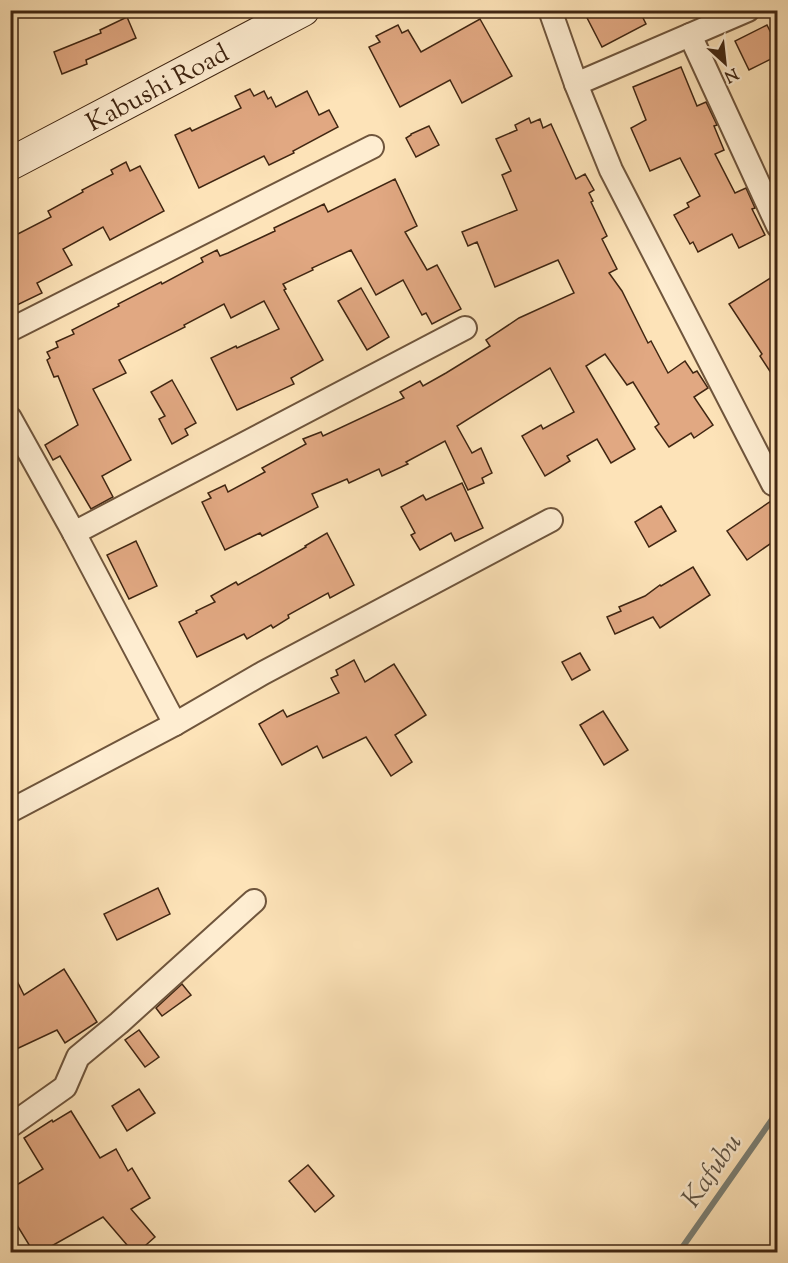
<svg xmlns="http://www.w3.org/2000/svg" width="788" height="1263" viewBox="0 0 788 1263" font-family="'Sorts Mill Goudy',serif">
	<style>
		.lines { fill: none; stroke-linecap: round; stroke-linejoin: round }
		.stream { stroke: #7b8076; stroke-width: 6 }
		.building { fill: #e1a882; stroke: #402612; stroke-width: 1.5 }
		.minor-casing { stroke: #6f553c; stroke-width: 26 }
		.secondary-casing { stroke: #402612; stroke-width: 34 }
		.minor { stroke: #feedd1; stroke-width: 22 }
		.secondary { stroke: #feedd1; stroke-width: 32 }
		.labels { text-anchor: middle; stroke-width: 5; stroke-linejoin: round; paint-order: stroke }
		.street-label { font-size: 26px; fill: #402612; stroke: #feedd1 }
		.water-label { font-size: 27px; font-style: italic; fill: #5e5344; stroke: #feedd1 }
	</style>
	<rect width="100%" height="100%" fill="#fde3b8"/>
	<filter id="stains"><feTurbulence type="fractalNoise" baseFrequency=".00333" numOctaves="4"/><feColorMatrix values="0 0 0 0 .2 0 0 0 0 .09 0 0 0 0 .02 0 0 0 .5 -.17"/></filter>
	<radialGradient id="worn" r=".72"><stop offset=".6" stop-color="#630" stop-opacity="0"/><stop offset="1" stop-color="#630" stop-opacity=".3"/></radialGradient>
	<g class="lines">
		<polyline class="stream" points="679,1252 778,1111"/>
	</g>
	<g class="building">
		<polygon points="583,10 639,10 646,24 602,47"/>
		<polygon points="127,17 136,38 86,60 87,64 62,74 54,52 101,33 100,30"/>
		<polygon points="480,19 512,76 462,103 450,80 400,107 369,47 380,42 376,36 398,25 402,33 408,30 421,52"/>
		<polygon points="767,25 770,31 777,27 777,56 749,70 735,41"/>
		<polygon points="681,67 697,106 706,102 717,125 714,126 724,150 715,154 735,193 746,188 755,208 752,209 765,235 739,248 732,234 698,252 693,242 690,244 674,215 689,207 687,203 700,196 680,158 650,171 631,128 646,120 633,87"/>
		<polygon points="250,89 254,96 264,91 268,99 271,97 276,107 307,91 319,115 329,110 338,127 293,151 294,153 269,165 264,156 199,188 175,135 190,128 192,131 241,108 235,96"/>
		<polygon points="529,118 531,123 540,119 543,128 551,124 576,179 585,174 594,190 589,193 593,201 591,202 607,236 602,239 617,269 609,273 622,291 648,343 651,341 668,373 685,361 693,373 697,371 708,388 694,397 713,425 694,438 691,433 669,447 655,427 659,424 633,382 627,385 605,354 586,366 635,449 611,463 597,439 567,456 570,461 545,476 522,436 541,425 543,429 574,412 550,368 457,426 472,453 481,448 492,473 482,478 484,483 468,490 445,441 406,462 408,464 382,476 379,469 349,483 347,479 312,494 318,507 262,536 260,533 225,550 202,502 211,498 208,493 225,485 228,492 265,472 262,468 306,444 303,439 321,432 323,436 404,398 400,392 420,381 423,386 446,373 490,346 486,340 519,318 574,293 558,260 495,287 477,242 468,246 462,232 517,210 502,175 511,171 496,139 517,130 515,125"/>
		<polygon points="429,126 439,145 416,157 406,138 411,135 411,134"/>
		<polygon points="126,162 130,171 140,166 164,211 110,240 103,227 63,249 72,265 37,283 42,293 17,305 10,292 10,238 51,217 48,211 83,192 82,190 113,174 111,170"/>
		<polygon points="395,179 417,226 405,232 427,270 437,265 461,309 432,324 426,313 422,315 403,280 376,295 351,250 312,268 313,270 283,284 286,289 284,290 323,360 291,378 294,384 237,410 211,358 236,346 237,348 279,329 264,301 231,318 224,304 184,325 185,327 119,360 126,373 93,389 131,460 102,476 113,497 91,509 60,456 53,460 45,445 78,425 58,376 54,377 47,360 50,358 47,352 58,347 56,342 74,334 72,330 119,306 118,304 161,282 162,284 203,262 201,258 217,250 220,256 228,253 275,231 274,228 324,204 328,212"/>
		<polygon points="772,277 777,285 777,382 760,356 762,354 729,304"/>
		<polygon points="361,288 389,337 367,350 338,301"/>
		<polygon points="172,380 196,423 185,429 188,435 172,444 159,419 165,416 151,392"/>
		<polygon points="462,483 483,528 455,541 451,533 420,550 411,535 415,533 401,507 423,495 426,500"/>
		<polygon points="777,497 777,539 747,560 727,531"/>
		<polygon points="661,506 676,531 649,547 635,522"/>
		<polygon points="327,533 354,585 330,598 328,593 288,615 289,618 273,628 271,625 247,639 244,634 197,657 179,622 197,613 196,611 215,602 211,596 236,582 238,585 306,547 305,546"/>
		<polygon points="136,541 157,586 129,599 107,555"/>
		<polygon points="693,567 710,595 660,628 653,617 615,634 607,617 621,611 619,607 645,596 660,585 661,586"/>
		<polygon points="580,653 590,670 572,680 562,662"/>
		<polygon points="354,660 365,682 394,664 426,715 395,735 412,762 391,776 366,737 323,758 317,746 282,765 259,724 283,710 287,717 339,693 331,678 338,675 336,670"/>
		<polygon points="603,711 628,750 604,765 580,725"/>
		<polygon points="158,888 170,914 117,940 104,914"/>
		<polygon points="10,967 24,995 64,969 97,1022 65,1043 57,1030 10,1052"/>
		<polygon points="182,984 191,995 162,1016 156,1008"/>
		<polygon points="139,1030 159,1057 145,1067 125,1040"/>
		<polygon points="139,1089 155,1113 127,1131 112,1106"/>
		<polygon points="71,1111 100,1158 116,1149 128,1171 132,1168 150,1198 131,1209 155,1237 138,1252 133,1252 103,1217 41,1252 36,1252 33,1247 31,1248 17,1225 10,1229 10,1189 43,1169 24,1138 52,1120 53,1122"/>
		<polygon points="308,1165 334,1196 315,1212 289,1181"/>
	</g>
	<g class="lines">
		<defs>
			<g id="minor">
				<polyline points="550,10 576,84 611,170 773,484"/>
				<polyline points="690,35 778,226"/>
				<polyline points="576,84 748,10"/>
				<polyline points="10,330 372,147"/>
				<polyline points="10,418 74,533 465,328"/>
				<polyline points="74,533 175,724"/>
				<polyline points="10,811 175,724 263,673 551,520"/>
				<polyline points="10,1126 65,1087 78,1057 119,1023 254,901"/>
			</g>
			<polyline id="secondary" points="10,164 303,10"/>
		</defs>
		<use href="#minor" class="minor-casing"/>
		<use href="#secondary" class="secondary-casing"/>
		<use href="#minor" class="minor"/>
		<use href="#secondary" class="secondary"/>
	</g>
	<g class="labels">
		<g class="street-label">
			<text transform="translate(157 87) rotate(-28)" y="9">Kabushi Road</text>
		</g>
		<g class="water-label">
			<text transform="translate(711 1170) rotate(-55)" y="9">Kafubu</text>
		</g>
	</g>
	<rect width="788" height="1263" fill="none" stroke="#fde3b8" stroke-width="36"/>
	<rect x="12" y="12" width="764" height="1239" fill="none" stroke="#402612" stroke-width="3"/>
	<rect x="18" y="18" width="752" height="1227" fill="none" stroke="#402612" stroke-width="1.5"/>
	<g transform="translate(725 63) rotate(153)" stroke="#feedd1" stroke-width="4.5" paint-order="stroke">
	<path d="M0-4.5L10 22L0 15L-10 22Z" fill="#402612"/>
	<text y="-9" font-size="16" font-weight="bold" text-anchor="middle" fill="#402612">N</text>
	</g>
	<rect width="100%" height="100%" filter="url(#stains)"/>
	<rect width="100%" height="100%" fill="url(#worn)"/>
</svg>
